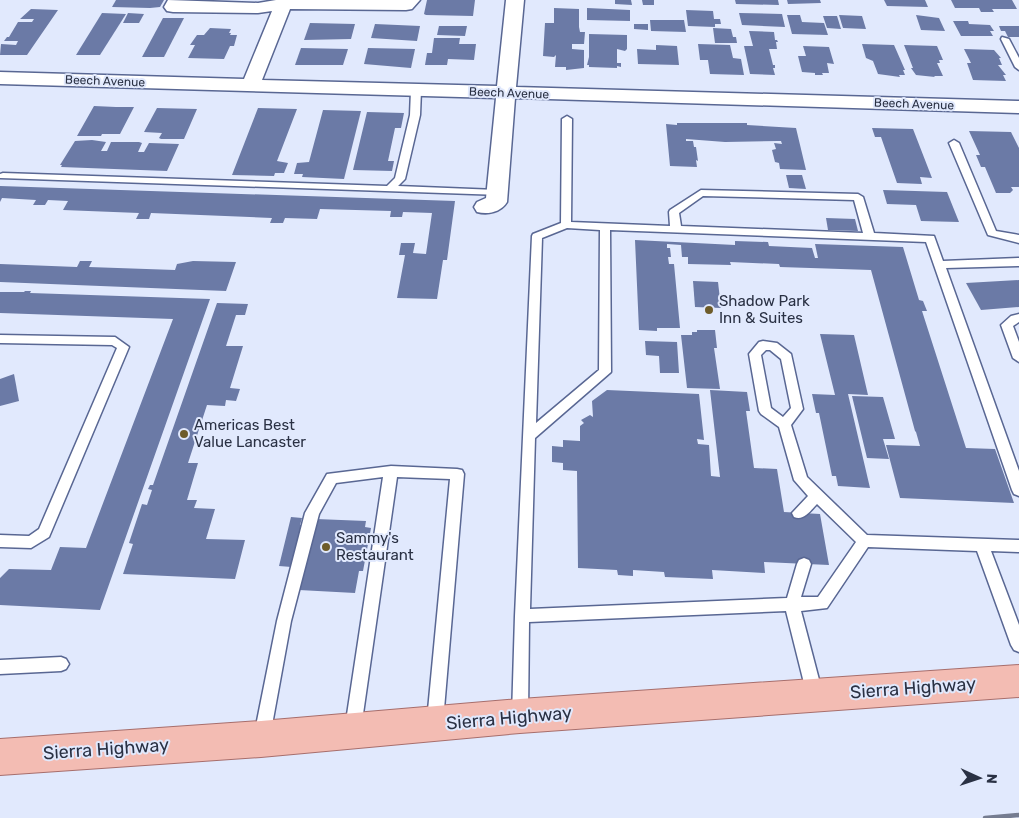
<svg xmlns="http://www.w3.org/2000/svg" width="1019" height="818" viewBox="0 0 1019 818" font-family="Rubik,sans-serif">
	<style>
		.building { fill: #6b7aa6 }
		.lines { fill: none; stroke-linecap: round; stroke-linejoin: round }
		.lane-casing { stroke: #596793; stroke-width: 3 }
		.street-casing { stroke: #596793; stroke-width: 3 }
		.primary-casing { stroke: #a76e6c; stroke-width: 2 }
		.lane { fill: #fff; fill-rule: evenodd }
		.street { fill: #fff; fill-rule: evenodd }
		.primary { fill: #f3bcb3; fill-rule: evenodd }
		.rail { stroke: #757c90; stroke-width: 4.5 }
		.poi-dot { fill: #6e5c2a; stroke: #e1e9fd; stroke-width: 2 }
		.labels { text-anchor: middle; stroke-width: 4; stroke-linejoin: round; paint-order: stroke }
		.far-street-label { font-size: 12px; fill: #2a3144; stroke: #e1e9fd }
		.poi-label { font-size: 15px; fill: #2a3144; stroke: #e1e9fd; text-anchor: start }
		.near-street-label { font-size: 18px; fill: #2a3144; stroke: #e1e9fd }
	</style>
	<rect width="100%" height="100%" fill="#e1e9fd"/>
	<g class="building">
		<polygon points="116,0 164,0 160,7 150,8 112,7"/>
		<polygon points="427,0 475,0 473,16 426,15 424,14"/>
		<polygon points="615,0 631,0 632,5 615,4"/>
		<polygon points="642,0 654,0 654,5 643,5"/>
		<polygon points="735,0 778,0 779,5 736,4"/>
		<polygon points="787,0 820,0 821,3 788,4"/>
		<polygon points="884,0 925,0 928,7 887,6"/>
		<polygon points="951,0 1012,0 1017,9 992,9 994,12 981,12 979,8 955,8"/>
		<polygon points="554,8 579,9 579,27 580,32 585,32 584,44 572,44 572,49 584,50 584,68 566,70 566,67 555,67 556,55 554,57 543,56 545,23 554,23"/>
		<polygon points="587,8 630,10 630,21 587,20"/>
		<polygon points="31,9 58,10 27,55 0,55 1,44 16,45 18,41 4,41 7,37 9,37 18,22 32,22 34,19 20,19"/>
		<polygon points="686,10 713,11 714,19 720,19 721,24 715,24 715,27 688,26"/>
		<polygon points="102,13 126,14 100,55 76,55"/>
		<polygon points="128,13 144,14 139,23 123,23"/>
		<polygon points="739,13 782,14 785,27 742,25"/>
		<polygon points="787,15 800,15 802,22 824,23 828,35 792,34"/>
		<polygon points="839,15 862,16 866,29 843,28"/>
		<polygon points="916,15 939,18 945,31 921,30"/>
		<polygon points="823,16 837,16 841,29 827,28"/>
		<polygon points="163,18 184,18 164,57 142,57"/>
		<polygon points="650,20 684,20 686,32 651,31"/>
		<polygon points="953,21 968,21 969,24 990,25 994,31 990,31 993,36 961,36"/>
		<polygon points="310,23 355,24 351,39 304,40"/>
		<polygon points="375,24 420,26 417,41 371,38"/>
		<polygon points="634,24 648,24 648,30 634,29"/>
		<polygon points="439,26 467,26 465,36 437,35"/>
		<polygon points="999,26 1019,26 1019,37 1008,37 1005,31 1001,31"/>
		<polygon points="210,28 231,29 229,33 231,33 230,35 237,35 234,46 230,46 224,59 188,58 195,45 190,45 197,35 204,35"/>
		<polygon points="713,28 731,29 733,37 736,37 737,43 715,43"/>
		<polygon points="749,31 774,32 775,40 777,40 778,42 776,42 777,49 769,49 773,65 775,65 775,68 773,68 775,75 750,74 744,46 753,46"/>
		<polygon points="589,34 627,35 627,49 625,51 617,49 617,63 621,63 621,67 617,66 617,68 589,67 589,65 587,65 589,57"/>
		<polygon points="434,38 460,38 459,44 476,44 474,60 448,59 447,65 425,65 427,53 432,53"/>
		<polygon points="698,44 730,45 733,58 741,59 744,75 710,74 708,60 700,60"/>
		<polygon points="862,44 894,45 905,70 903,70 905,75 899,75 900,77 878,74 873,61 866,58"/>
		<polygon points="656,45 677,46 679,65 638,64 637,49 656,50"/>
		<polygon points="904,45 937,46 943,60 939,60 940,63 937,63 943,76 934,76 935,77 916,75 911,68 913,68"/>
		<polygon points="803,46 829,47 834,64 827,63 829,73 822,73 823,75 815,75 815,73 802,72 798,56 806,56"/>
		<polygon points="301,48 348,49 343,65 295,65"/>
		<polygon points="368,48 415,49 411,68 364,64"/>
		<polygon points="964,49 994,50 1001,58 999,58 1002,65 998,65 1006,75 1003,75 1006,81 973,80 967,63 971,63"/>
		<polygon points="94,106 116,107 134,107 120,134 102,134 101,136 77,136"/>
		<polygon points="157,108 197,109 184,139 161,139 159,138 162,133 144,132"/>
		<polygon points="258,108 297,109 277,161 288,163 284,173 275,173 274,176 232,175"/>
		<polygon points="323,110 361,111 344,179 302,177 303,174 294,174 297,163 309,162"/>
		<polygon points="367,112 404,113 401,128 395,128 388,161 394,161 392,171 353,170"/>
		<polygon points="677,123 747,123 747,125 796,128 806,170 780,169 779,163 775,162 772,150 776,149 774,143 782,144 781,141 778,141 725,142 686,139 686,141 693,141 694,147 696,147 698,161 696,160 697,167 670,166 666,124 677,125"/>
		<polygon points="872,128 913,129 932,178 920,177 922,184 897,183 881,137 875,137"/>
		<polygon points="969,131 1011,132 1019,148 1019,187 1011,187 1013,190 1010,193 996,193 985,167 981,167 976,155 980,155"/>
		<polygon points="92,140 106,142 101,151 107,151 111,142 139,142 142,143 138,152 144,152 149,143 179,144 167,171 61,167 62,165 60,165 75,141"/>
		<polygon points="786,175 802,175 806,189 789,188"/>
		<polygon points="0,186 455,201 447,260 443,260 437,299 397,298 405,255 399,255 401,243 415,243 413,253 426,254 432,213 403,212 402,217 390,217 391,211 320,209 317,219 285,218 283,223 270,223 272,218 151,213 149,219 136,219 139,213 63,210 68,201 48,200 45,205 33,205 36,200 2,198 0,202"/>
		<polygon points="883,190 947,192 959,222 921,221 916,205 887,204"/>
		<polygon points="826,218 855,219 858,231 828,230"/>
		<polygon points="635,240 735,245 735,241 768,242 769,246 812,248 815,258 818,258 815,244 903,247 919,300 923,301 927,311 922,311 966,448 995,449 1014,503 900,498 886,445 920,446 916,432 915,431 871,270 780,267 779,264 730,262 731,265 688,264 688,257 682,257 681,245 667,244 667,248 670,248 671,257 668,257 669,264 674,264 680,328 657,328 657,331 639,330"/>
		<polygon points="80,261 92,261 89,267 175,270 177,264 193,261 236,262 226,291 0,282 0,264 77,267"/>
		<polygon points="1019,280 1019,307 981,310 966,283"/>
		<polygon points="693,281 718,282 721,308 695,307"/>
		<polygon points="25,291 31,291 30,293 210,299 100,610 0,605 0,578 9,569 51,570 60,547 86,548 173,319 0,313 0,292 24,292"/>
		<polygon points="217,303 248,304 245,315 236,315 226,346 243,346 230,388 240,389 236,401 226,400 225,406 207,405 188,463 198,463 187,500 197,500 194,508 215,509 206,539 245,540 235,579 123,574 133,544 129,543 142,504 147,505 152,490 148,489 150,485 153,485"/>
		<polygon points="697,330 715,330 717,348 714,348 720,389 687,388 681,335 692,335 692,332 697,332"/>
		<polygon points="820,334 854,335 868,395 848,394 870,488 838,486 836,476 832,476 819,413 816,413 812,394 835,395"/>
		<polygon points="645,341 677,342 679,373 660,373 659,356 646,355"/>
		<polygon points="14,374 19,401 0,406 0,379"/>
		<polygon points="607,390 699,394 704,440 697,439 698,444 709,445 711,476 720,477 710,390 747,392 750,411 746,411 754,468 777,469 784,512 820,514 829,565 764,562 765,573 712,570 713,579 665,577 664,572 633,570 633,576 618,575 617,570 578,568 577,471 563,470 563,463 552,462 552,446 563,447 563,440 580,441 580,426 584,423 581,420 590,415 593,417 592,401"/>
		<polygon points="852,396 883,397 895,439 883,439 889,459 867,458"/>
		<polygon points="291,517 302,518 300,525 315,526 316,519 366,521 365,527 371,528 363,571 359,571 355,593 299,590 304,568 279,566"/>
	</g>
	<g class="lines">
		<defs>
			<g id="lane">
				<polygon points="1002,37 1009,39 1019,58 1019,70 1015,67 1001,39"/>
				<polygon points="416,87 421,90 420,115 405,179 398,186 497,190 501,191 501,195 0,178 0,174 3,173 387,186 395,178 410,115 411,90"/>
				<path d="M567 116 572 119 571 222 670 226 669 212 670 210 701 190 858 194 863 197 874 233 934 236 943 261 1019 258V266L946 268 1019 471V496L1014 494 1012 490 926 242 610 230 611 372 535 438 530 609 787 598 797 564 799 560 804 558 809 560 811 564 801 597H818L856 542 817 504C810 511 804 521 794 517L792 513 808 496 794 480 779 427 761 414 759 411 749 354 759 342 763 341 777 343 791 354 803 409 791 425 807 477 867 535 1019 540V552L991 551 1019 625V652L1014 650 1011 645 977 551 868 547 827 608 801 611 823 695 821 700 815 703 809 700 807 695 786 611 529 622 528 716 526 721 520 724 514 721 512 716 515 616 532 236 533 234 561 223 562 119ZM703 196 854 200 863 233 681 226 679 213ZM567 228 600 230 599 370 536 423 542 238ZM766 350H770L781 359 791 408 783 417 771 408 761 355Z"/>
				<polygon points="954,140 959,143 996,231 1019,235 1019,243 988,235 949,143"/>
				<polygon points="1019,314 1019,322 1013,326 1019,342 1019,362 1013,358 1001,325 1011,316"/>
				<polygon points="0,335 115,337 129,347 49,537 31,548 0,547 0,535 29,536 39,529 117,348 112,345 0,343"/>
				<polygon points="391,466 457,469 462,470 464,474 443,721 441,727 435,729 429,727 427,721 450,479 397,477 361,728 359,734 353,736 347,734 345,728 383,477 336,483 319,514 291,621 270,736 268,742 262,744 256,742 254,736 277,621 305,513 327,474"/>
				<polygon points="61,657 66,659 69,664 66,669 61,671 0,674 0,660"/>
			</g>
			<path id="street" d="M168 0 258 3 276 0H420L412 9 406 10 290 9 262 80 497 86 506 0H524L516 87 1019 101V113L515 98 507 202C501 212 488 215 477 212L474 207 477 202 486 198 496 98 0 84V72L244 79 272 11 258 13 173 12 167 11 164 7Z"/>
			<polygon id="primary" points="1019,665 1019,697 520,733 261,757 0,775 0,739 261,721 520,699"/>
		</defs>
		<use href="#lane" class="lane-casing"/>
		<use href="#street" class="street-casing"/>
		<use href="#primary" class="primary-casing"/>
		<use href="#lane" class="lane"/>
		<use href="#street" class="street"/>
		<use href="#primary" class="primary"/>
		<polyline class="rail" points="985,818 1019,815"/>
	</g>
	<g class="poi-dot">
		<circle cx="709" cy="310" r="5"/>
		<circle cx="184" cy="434" r="5"/>
		<circle cx="326" cy="547" r="5"/>
	</g>
	<g class="labels">
		<g class="far-street-label">
			<text transform="translate(105 81) rotate(2)" y="4">Beech Avenue</text>
			<text transform="translate(509 93) rotate(2)" y="4">Beech Avenue</text>
			<text transform="translate(914 104) rotate(2)" y="4">Beech Avenue</text>
		</g>
		<g class="poi-label">
			<text x="719" y="306">Shadow Park<tspan x="719" dy="17">Inn &amp; Suites</tspan></text>
			<text x="194" y="430">Americas Best<tspan x="194" dy="17">Value Lancaster</tspan></text>
			<text x="336" y="543">Sammy's<tspan x="336" dy="17">Restaurant</tspan></text>
		</g>
		<g class="near-street-label">
			<text transform="translate(913 688) rotate(-4)" y="6">Sierra Highway</text>
			<text transform="translate(509 718) rotate(-5)" y="6">Sierra Highway</text>
			<text transform="translate(106 749) rotate(-4)" y="6">Sierra Highway</text>
		</g>
	</g>
	<g transform="translate(979 778) rotate(93)" stroke="#e1e9fd" stroke-width="4" paint-order="stroke">
	<path d="M0-4L9 19L0 12L-9 19Z" fill="#2a3144"/>
	<text y="-8" font-size="14" font-weight="bold" text-anchor="middle" fill="#2a3144">N</text>
	</g>
</svg>
